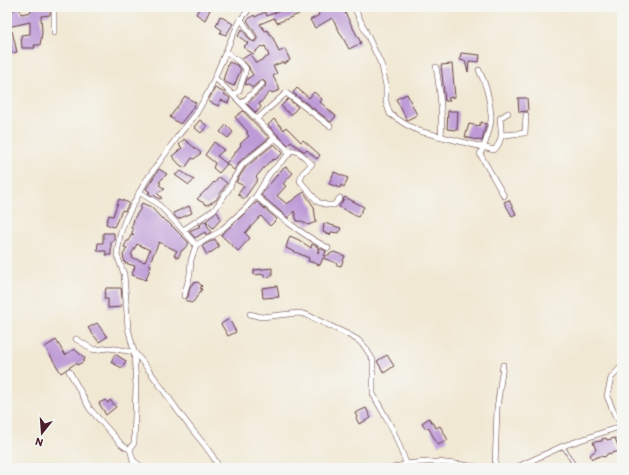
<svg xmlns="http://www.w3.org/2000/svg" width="629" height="475" viewBox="0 0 629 475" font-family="Itim,sans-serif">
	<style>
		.building { fill: #be9bd7; fill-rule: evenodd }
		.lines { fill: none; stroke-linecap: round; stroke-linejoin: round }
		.lane-casing { stroke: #633d44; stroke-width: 4 }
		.street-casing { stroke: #633d44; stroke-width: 6 }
		.lane { stroke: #fff; stroke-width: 2.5 }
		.street { stroke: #fff; stroke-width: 5 }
	</style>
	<rect width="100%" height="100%" fill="#f6f6f2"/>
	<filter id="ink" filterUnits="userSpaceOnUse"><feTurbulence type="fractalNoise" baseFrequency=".025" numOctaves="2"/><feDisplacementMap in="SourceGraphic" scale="8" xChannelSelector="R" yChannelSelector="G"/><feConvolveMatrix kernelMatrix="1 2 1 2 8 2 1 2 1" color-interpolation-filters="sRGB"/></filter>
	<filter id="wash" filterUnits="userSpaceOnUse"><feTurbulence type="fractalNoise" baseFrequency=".012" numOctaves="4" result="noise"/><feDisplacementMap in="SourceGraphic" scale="16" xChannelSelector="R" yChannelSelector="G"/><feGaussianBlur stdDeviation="0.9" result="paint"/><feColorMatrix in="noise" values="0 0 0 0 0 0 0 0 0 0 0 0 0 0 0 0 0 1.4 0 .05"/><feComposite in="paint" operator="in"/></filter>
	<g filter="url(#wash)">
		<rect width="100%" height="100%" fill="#f1e8d3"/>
		<g id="blocks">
			<g class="building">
				<polygon points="31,7 50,7 50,15 41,16 42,33 40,45 34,45 35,48 22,48 21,35 30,34 30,22 8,27 7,12 20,8 21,14 31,12"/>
				<polygon points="200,7 205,7 210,10 205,20 196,14"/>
				<polygon points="289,7 296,7 299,14 277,23 274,18 260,24 265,31 267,30 273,38 279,52 285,49 290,60 284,64 283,62 273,66 277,73 273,76 280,90 272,93 271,91 259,104 261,107 256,113 247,104 265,87 266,83 263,80 261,80 252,88 249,84 245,85 247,79 253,75 250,70 249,67 242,59 250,54 256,63 269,56 265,46 262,47 261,46 253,54 243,47 248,43 238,36 242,29 250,40 255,42 257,39 257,36 247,20 254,15 255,17 265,12 267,16"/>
				<polygon points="330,7 342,7 361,43 349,49 332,18 315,28 310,20 319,15 318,13"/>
				<polygon points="220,16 233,24 226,35 220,33 222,30 216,26"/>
				<polygon points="12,31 17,52 8,54 7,32"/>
				<polygon points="461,53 480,55 479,62 469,61 468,72 465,61 460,60"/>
				<polygon points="229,62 237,65 241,69 234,86 227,83 223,80"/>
				<polygon points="452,64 455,97 448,98 450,101 445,101 441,65"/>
				<polygon points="215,88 225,93 224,94 230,98 228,103 221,100 218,106 208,101"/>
				<polygon points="297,88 309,98 314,92 322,99 320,102 336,116 331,122 293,93"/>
				<polygon points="407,94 417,115 407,120 396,99"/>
				<polygon points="185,96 196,103 189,113 180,124 170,117"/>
				<polygon points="518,98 527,98 528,111 519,112"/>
				<polygon points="288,99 298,107 291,115 281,106"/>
				<polygon points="243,111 269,138 240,161 234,170 226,163 231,158 241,145 240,144 249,136 246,133 248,132 235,117"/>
				<polygon points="448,111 458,111 457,130 447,129"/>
				<polygon points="274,119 284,130 286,127 301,142 303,140 320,155 317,159 307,150 305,152 291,142 288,145 268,125"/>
				<polygon points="200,120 207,126 201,133 194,127"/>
				<polygon points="481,122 486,124 482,141 465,137 469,124 479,126"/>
				<polygon points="226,125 233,132 228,138 220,132"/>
				<polygon points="184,139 201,153 194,159 192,158 185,168 180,165 172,156 182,148 179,145"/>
				<polygon points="214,142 224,150 217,156 227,164 219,173 213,168 215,163 205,155"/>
				<polygon points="274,144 283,153 275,160 274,159 268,163 256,177 258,179 244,199 238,194 244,186 236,182 246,167"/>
				<polygon points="286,167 293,173 283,184 286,186 277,196 287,204 304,192 314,207 316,222 308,225 301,221 297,221 294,211 288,218 261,195 281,170"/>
				<polygon points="159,169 167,174 159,182 161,183 159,185 165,189 157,193 162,198 159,199 154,195 152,196 148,193 150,192 146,189"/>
				<polygon points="181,171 194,180 189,185 175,175"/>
				<polygon points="334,172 348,178 344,187 341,185 340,188 329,184"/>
				<polygon points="219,177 227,183 216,200 207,205 197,199 206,190 207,190 214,182 215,183"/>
				<polygon points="345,197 364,207 358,217 339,207"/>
				<polygon points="119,199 129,203 125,211 122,210 114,227 106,224 109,215 113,216"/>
				<polygon points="509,200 516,214 512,216 504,202"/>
				<polygon points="257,202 277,219 270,226 261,216 245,233 250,238 238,251 221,235"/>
				<path d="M142 203 151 207 162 219V218L169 223 189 243 183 250H182L178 258 174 255 177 251 159 242 149 264 151 265 146 280 132 275 135 266 125 263 123 255 127 248 124 247 127 241H129L131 234 134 235 132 233 133 229 131 228 134 220H133L141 208H140ZM137 244 150 250 145 262 132 258 133 256 131 255Z"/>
				<polygon points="189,206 192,213 178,219 174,215 173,213"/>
				<polygon points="217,212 221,219 213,228 206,221"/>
				<polygon points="205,221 211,232 206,235 205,232 195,238 189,231 201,226 199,225"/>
				<polygon points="324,223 341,228 339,233 331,232 330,235 323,232"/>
				<polygon points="103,233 114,233 114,241 111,241 111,255 106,255 106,251 97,251 98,243 103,243"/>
				<polygon points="290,236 299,240 311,248 312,244 318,247 318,253 319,248 326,251 324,257 334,252 345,256 341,266 337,265 336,263 323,258 320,265 308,261 309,258 286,248 288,241"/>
				<polygon points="215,239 219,247 207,255 202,246"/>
				<polygon points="272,268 272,276 264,277 264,274 254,275 254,270"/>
				<polygon points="198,282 202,286 200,288 202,289 194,301 191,303 185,300 188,297 190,287 193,283"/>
				<polygon points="277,286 279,297 263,298 262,288"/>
				<polygon points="106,288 121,288 122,298 121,307 108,308 108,299 104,299"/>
				<polygon points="229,319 236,332 228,336 221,324"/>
				<polygon points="97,323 107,337 99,342 88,328"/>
				<polygon points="56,340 65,355 74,349 85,358 83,362 77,365 76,363 61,373 45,347"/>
				<polygon points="115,354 126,361 122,368 111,362"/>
				<polygon points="387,355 394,366 384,373 377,361"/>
				<polygon points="105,400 108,403 110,400 116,407 106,415 99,403"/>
				<polygon points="366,408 371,418 359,424 356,418 357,417 355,413"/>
				<polygon points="429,418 436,428 440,426 448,440 438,445 428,427 426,429 422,423"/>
				<polygon points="606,438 607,440 615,438 620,451 607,454 605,457 600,456 592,459 590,455 596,450 593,442 602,441 602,439"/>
			</g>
		</g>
	</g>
	<g filter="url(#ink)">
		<use href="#blocks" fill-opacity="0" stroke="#633d44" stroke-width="1"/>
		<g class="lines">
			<defs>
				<polyline id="lane" points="563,446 576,468"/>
				<g id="street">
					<path d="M354 7 382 66 386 86V102L390 114 405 124 419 131 494 150C504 140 501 131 500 118L508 113"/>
					<polyline points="241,19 253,38"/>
					<polyline points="54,33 54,7"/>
					<polyline points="226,51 244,66 246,69 239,91 234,95"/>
					<path d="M436 67C440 90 443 113 441 137"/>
					<path d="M479 70C486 84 490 100 491 115 492 124 485 146 480 154L504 196"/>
					<polyline points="242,103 262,84"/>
					<polyline points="258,118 286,93 330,126"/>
					<polyline points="502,135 525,133 526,115"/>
					<path d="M288 151C299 148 304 158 312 164L302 174 300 181 318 202 327 205H334L340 198"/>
					<polyline points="139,192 157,203 183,230"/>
					<path d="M256 196C279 216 301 234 328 248"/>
					<polyline points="196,245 183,230 215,209 230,187 232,181 243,164 275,138"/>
					<path d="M184 296 190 274 191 260 196 245 219 232 246 208 256 196 270 173 289 154C287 147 280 143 275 138 255 118 236 97 215 78"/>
					<polyline points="250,314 261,317 299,313 307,315 347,334 358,340 365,347 373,360 373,394 393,430 406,463"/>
					<path d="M76 339 94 350 109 348 134 352C154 374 169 400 187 423 198 438 212 451 219 468"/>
					<polyline points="622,366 611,378 607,396 615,415 622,424"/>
					<polyline points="69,371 90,409 121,444 125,447 130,449"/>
					<polyline points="130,449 134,443 136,386 134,352 128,328 124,274 117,255 120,234 126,218 145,182 178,136 196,114 209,91 232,37 241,19 251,7"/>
					<polyline points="130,449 133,460 133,468"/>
					<polyline points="133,460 143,468"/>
					<path d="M393 468C423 457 454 464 485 468"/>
					<polyline points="495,468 497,408 503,365"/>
					<polyline points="515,468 563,446 622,426"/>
				</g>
			</defs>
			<use href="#lane" class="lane-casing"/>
			<use href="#street" class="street-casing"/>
			<use href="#lane" class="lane"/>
			<use href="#street" class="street"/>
		</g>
	</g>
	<rect width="629" height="475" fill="none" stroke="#f6f6f2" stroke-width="24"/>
	<g transform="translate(42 433) rotate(197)" stroke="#f6f6f2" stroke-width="3" paint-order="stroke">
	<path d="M0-3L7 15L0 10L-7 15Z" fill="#4a1f2b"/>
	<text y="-6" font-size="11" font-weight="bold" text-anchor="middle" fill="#4a1f2b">N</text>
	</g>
</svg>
